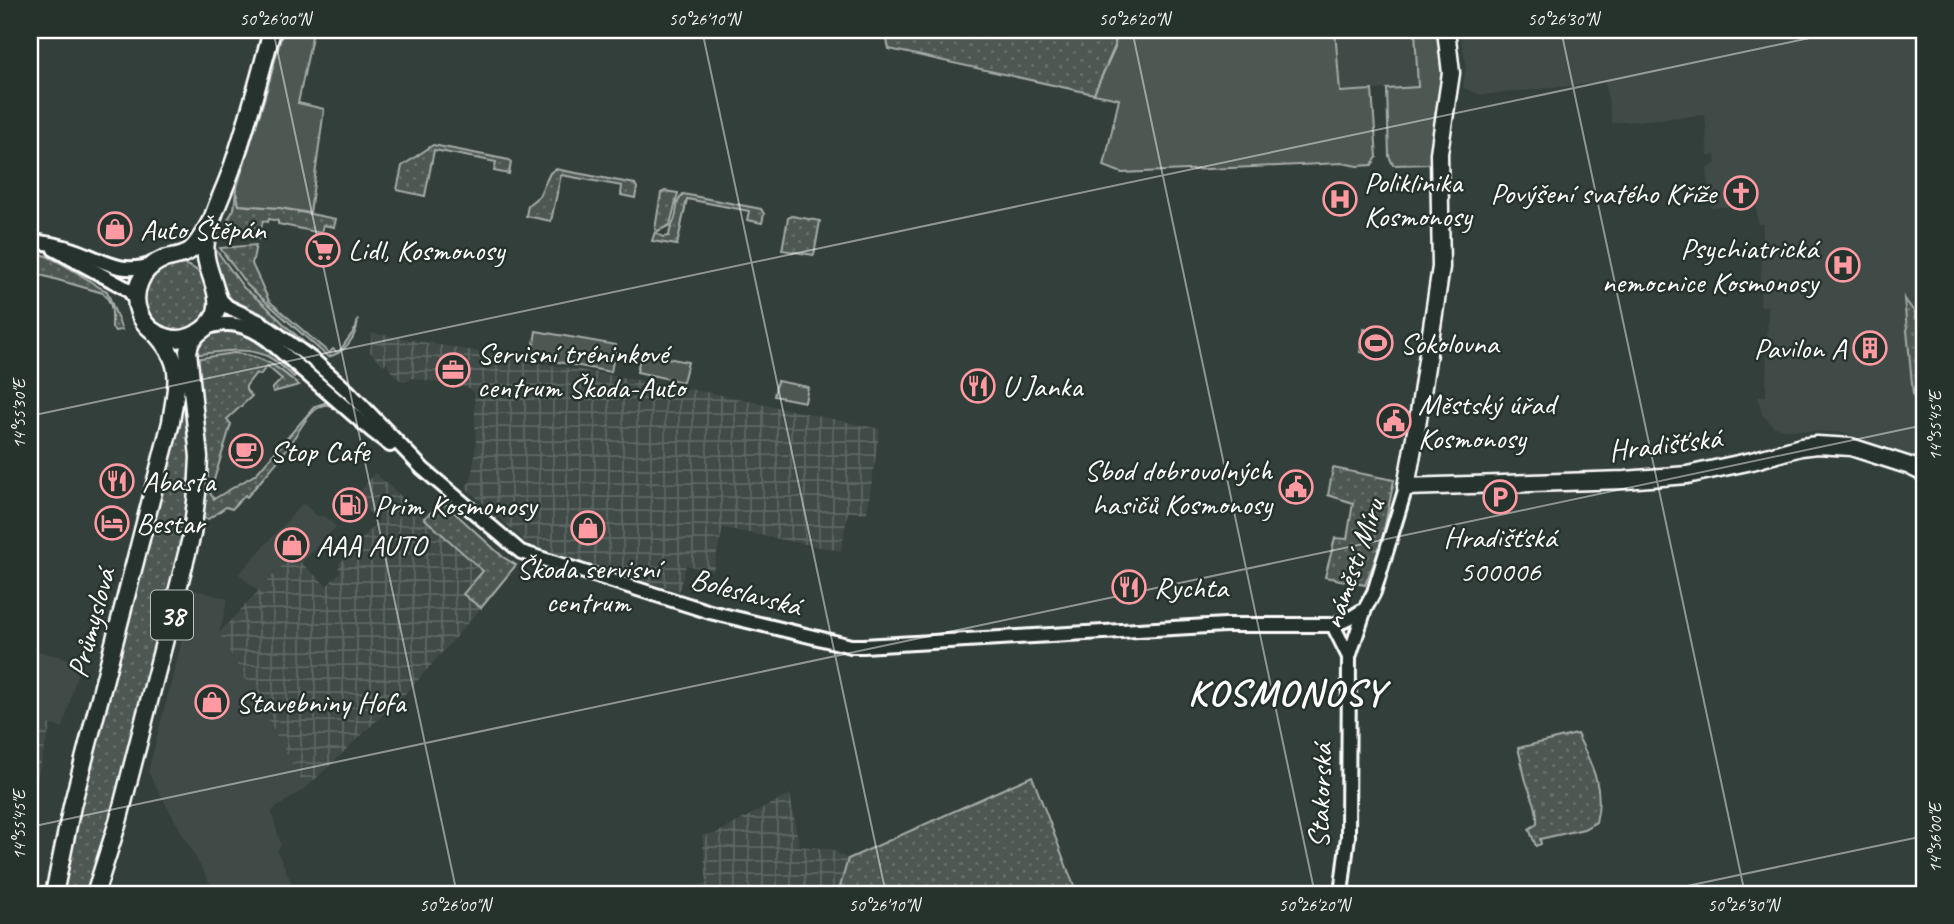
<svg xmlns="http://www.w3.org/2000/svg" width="1954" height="924" viewBox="0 0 1954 924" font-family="Caveat,sans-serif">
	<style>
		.built { fill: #404c47 }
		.industrial { fill: url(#industrial-grid) }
		.grass { fill: url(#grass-dots); stroke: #a6aca9; stroke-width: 2 }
		.green { fill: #4d5853; stroke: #a6aca9; stroke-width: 2 }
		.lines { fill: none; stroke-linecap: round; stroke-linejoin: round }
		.minor-casing { stroke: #fff; stroke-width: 18 }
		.major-casing { stroke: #fff; stroke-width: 21 }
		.minor { stroke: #26332d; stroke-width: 12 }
		.major { stroke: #26332d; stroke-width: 16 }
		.ticks { fill: none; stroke: #fff; stroke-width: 2; stroke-opacity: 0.45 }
		.labels { text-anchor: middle; stroke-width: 5; stroke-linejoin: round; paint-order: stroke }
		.shield { fill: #26332d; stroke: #bec2c0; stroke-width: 2 }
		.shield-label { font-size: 28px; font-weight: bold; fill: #fff }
		.poi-label { font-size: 30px; fill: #fff; stroke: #26332d; text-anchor: start }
		.street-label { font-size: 30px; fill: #fff; stroke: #26332d }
		.district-label { font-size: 37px; font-weight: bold; letter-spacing: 2px; fill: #fff; stroke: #26332d }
		.neatline { fill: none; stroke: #fff; stroke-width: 2.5 }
		.ticks-label { font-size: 18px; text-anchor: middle; fill: #fff }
	</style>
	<defs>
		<pattern id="industrial-grid" width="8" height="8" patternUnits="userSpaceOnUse" patternTransform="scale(1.75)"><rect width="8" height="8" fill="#404c47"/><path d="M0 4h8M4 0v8" fill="none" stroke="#5d6763"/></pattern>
		<pattern id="grass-dots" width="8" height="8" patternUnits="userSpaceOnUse" patternTransform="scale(1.75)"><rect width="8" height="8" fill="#4d5853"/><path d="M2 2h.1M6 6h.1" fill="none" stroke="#68716d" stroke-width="1.8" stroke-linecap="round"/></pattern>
	</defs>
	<rect width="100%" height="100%" fill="#333f3a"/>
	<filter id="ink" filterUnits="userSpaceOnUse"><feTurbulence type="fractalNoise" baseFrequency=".0143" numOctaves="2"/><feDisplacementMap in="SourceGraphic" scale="14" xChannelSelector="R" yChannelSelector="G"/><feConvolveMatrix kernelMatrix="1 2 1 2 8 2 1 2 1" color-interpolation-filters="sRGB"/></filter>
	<g filter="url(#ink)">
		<g class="built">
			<polygon points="1335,30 1415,30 1418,87 1340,92"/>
			<polygon points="1459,30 1924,30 1924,459 1845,433 1791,430 1774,427 1762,414 1758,397 1766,396 1768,306 1760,306 1763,224 1758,224 1756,204 1711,208 1707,169 1716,163 1715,155 1708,156 1705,115 1612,123 1605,82 1482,95 1463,88 1466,64"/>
			<polygon points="303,503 317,516 325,516 336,527 301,563 291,555 259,592 239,574"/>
			<polygon points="195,590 228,599 219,633 306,788 271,811 281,845 277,851 297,894 216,894 148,772"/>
			<polygon points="30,649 80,662 63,728 30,720"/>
		</g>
		<g class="industrial">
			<polygon points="372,333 717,394 880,429 867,513 848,512 841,551 723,528 713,571 686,565 679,591 561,556 527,543 465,487 471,481 476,445 474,393 469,388 413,378 406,382 400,380 390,370 387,362 383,365 370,352"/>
			<polygon points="375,473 484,571 464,594 481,608 412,687 306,788 219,633 292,555 327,586 341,571 338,568 340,566 339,564 379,520 354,499"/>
			<polygon points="30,720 51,725 30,805"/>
			<polygon points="790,794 799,846 831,849 848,859 838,894 663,894 707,883 702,835 715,834"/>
		</g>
		<g class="grass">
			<polygon points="885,30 1116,30 1115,46 1094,94 889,49"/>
			<polygon points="433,145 509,160 511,162 509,174 494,171 496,162 434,150 425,196 397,190 402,166"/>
			<polygon points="555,169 635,184 637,188 635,198 621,195 622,186 561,175 551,221 526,216 528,205 539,196 550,173"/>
			<polygon points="236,190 239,205 280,208 336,219 334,227 323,225 321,233 278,224 278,221 269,219 268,222 263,221 258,239 226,223 234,209"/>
			<polygon points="665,191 678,193 670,225 658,231 655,229 661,193"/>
			<path d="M683 194 761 209 764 214 762 223 747 220 749 211 687 199 677 245 652 241 655 232 663 237 669 236C669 228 673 226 675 218 678 208 675 203 683 194Z"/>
			<polygon points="792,216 820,221 814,255 782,250 788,218"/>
			<polygon points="209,244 214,247 244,288 265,305 287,327 315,352 312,355 228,299"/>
			<path d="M256 245 252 264 269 301 329 353 333 349 338 353 356 328 358 319C357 337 345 353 328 357L247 285 220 248Z"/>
			<path d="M30 250C51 256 69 267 87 279 94 284 99 288 107 291L122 330 115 331 112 328C112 314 114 304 103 293L30 272Z"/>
			<circle cx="177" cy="298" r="34"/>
			<polygon points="1904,298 1915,313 1915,318 1920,320 1924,326 1924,371 1919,374 1920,379 1913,394"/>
			<path d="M236 328 266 344 297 374 294 377C286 370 277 361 267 356 243 346 219 352 194 355 197 333 218 330 236 328Z"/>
			<path d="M234 353C262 355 278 367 299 385L273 392 272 389 282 379 267 366 260 375 256 373 246 386V390L252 396 227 419 231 424 210 493 214 499 256 474 315 406 327 402 338 408 336 410C331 406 328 403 321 406 306 413 294 441 283 454 272 469 259 482 247 497L245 495 232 509 226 507 208 519 202 518 206 458 194 359Z"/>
			<polygon points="182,359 191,428 191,508 114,819 89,894 59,894"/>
			<polygon points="1333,468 1394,480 1381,545 1365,585 1325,577 1335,538 1347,539 1353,503 1328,495"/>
			<polygon points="445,504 503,557 516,565 481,608 463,594 483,571 424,518 439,506"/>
			<path d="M1577 734C1591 764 1605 787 1596 822L1584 829 1540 839 1541 844 1536 846 1529 829 1537 824C1538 805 1531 797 1526 781 1523 770 1521 759 1518 748Z"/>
			<polygon points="1032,776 1077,894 838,894 848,859"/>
		</g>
		<g class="green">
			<polygon points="305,30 313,32 298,103 324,109 310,213 280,208 239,205 236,190 265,97 283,31"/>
			<polygon points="1116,30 1335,30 1340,92 1372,90 1377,157 1372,165 1357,166 1342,163 1122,173 1104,166 1119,99 1094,94 1115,47"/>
			<polygon points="1415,30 1440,30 1444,58 1437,108 1434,164 1393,165 1389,156 1387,89 1418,87"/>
			<polygon points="1364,329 1392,335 1387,357 1360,352"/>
			<polygon points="536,331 616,345 611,372 532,357"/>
			<polygon points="641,353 688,362 683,382 637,372"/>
			<polygon points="777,381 808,387 805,402 774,396"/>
		</g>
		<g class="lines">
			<defs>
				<g id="minor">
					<path d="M30 240C42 243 56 244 68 248 100 257 118 277 153 264"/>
					<polyline points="54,249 124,287 131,293 137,303"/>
					<polyline points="217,290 221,300 228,307 262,323 312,359 349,392 423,469 521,552 710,612 851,646 863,646 1225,625 1333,625 1349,619 1365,609"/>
					<path d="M204 329C228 319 248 325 268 340L372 431 390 445"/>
					<polyline points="1333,625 1349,657"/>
					<polyline points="1341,894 1348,836 1349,657 1365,609 1374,592 1406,487"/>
				</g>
				<g id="major">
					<polyline points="1446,30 1451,73 1439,153 1441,267 1417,426 1406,487 1625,480 1687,475 1752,461 1801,447 1817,445 1851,447 1910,466 1924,473"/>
					<path d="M212 219C206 229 200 242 191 250 182 257 171 256 161 260 141 269 131 293 139 313 144 325 154 334 166 337 178 341 191 338 201 331 238 304 200 274 206 242 210 217 224 192 232 168 248 122 260 76 272 30"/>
					<path d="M54 894 72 806 171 422C177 380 185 364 153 331"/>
					<polyline points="95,894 118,822 192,534 197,493 199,457 188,351 191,341 199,332"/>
				</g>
			</defs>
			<use href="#minor" class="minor-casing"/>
			<use href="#major" class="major-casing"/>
			<use href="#minor" class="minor"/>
			<use href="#major" class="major"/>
		</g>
	</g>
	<path class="ticks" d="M273 30 457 894M702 30 886 894M1132 30 1315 894M1561 30 1745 894M30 416 1847 30M30 827 1924 425M1649 894 1924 836"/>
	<defs>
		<symbol id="church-ring" viewBox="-11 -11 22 22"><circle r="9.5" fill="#26332d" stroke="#ff9aa2" stroke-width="1.5"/><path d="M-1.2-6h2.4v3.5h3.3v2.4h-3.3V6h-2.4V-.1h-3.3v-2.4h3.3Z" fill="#ff9aa2"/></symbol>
		<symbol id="hospital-ring" viewBox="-11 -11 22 22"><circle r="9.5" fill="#26332d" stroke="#ff9aa2" stroke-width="1.5"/><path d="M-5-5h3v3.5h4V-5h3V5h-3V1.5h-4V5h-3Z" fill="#ff9aa2"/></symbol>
		<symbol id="shop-ring" viewBox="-11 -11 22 22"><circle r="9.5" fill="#26332d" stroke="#ff9aa2" stroke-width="1.5"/><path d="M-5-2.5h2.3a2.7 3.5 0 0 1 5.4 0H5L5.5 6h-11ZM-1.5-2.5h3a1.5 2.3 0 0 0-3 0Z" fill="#ff9aa2"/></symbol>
		<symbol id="supermarket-ring" viewBox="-11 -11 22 22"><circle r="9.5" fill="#26332d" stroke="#ff9aa2" stroke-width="1.5"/><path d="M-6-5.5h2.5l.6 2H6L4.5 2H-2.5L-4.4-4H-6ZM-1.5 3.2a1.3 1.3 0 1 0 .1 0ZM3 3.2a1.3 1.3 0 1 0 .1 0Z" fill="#ff9aa2"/></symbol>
		<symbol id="stadium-ring" viewBox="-11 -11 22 22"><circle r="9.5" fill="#26332d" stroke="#ff9aa2" stroke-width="1.5"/><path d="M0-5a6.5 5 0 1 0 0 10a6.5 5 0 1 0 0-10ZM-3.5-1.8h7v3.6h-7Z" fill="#ff9aa2"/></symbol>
		<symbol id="building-ring" viewBox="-11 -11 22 22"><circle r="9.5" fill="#26332d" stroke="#ff9aa2" stroke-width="1.5"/><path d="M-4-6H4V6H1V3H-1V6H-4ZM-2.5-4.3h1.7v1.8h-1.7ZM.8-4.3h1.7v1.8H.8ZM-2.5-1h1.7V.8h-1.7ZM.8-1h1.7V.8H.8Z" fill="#ff9aa2"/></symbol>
		<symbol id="office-ring" viewBox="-11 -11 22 22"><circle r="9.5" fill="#26332d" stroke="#ff9aa2" stroke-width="1.5"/><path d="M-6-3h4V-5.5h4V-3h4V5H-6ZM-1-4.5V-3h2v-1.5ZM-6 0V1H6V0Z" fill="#ff9aa2"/></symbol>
		<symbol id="restaurant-ring" viewBox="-11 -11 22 22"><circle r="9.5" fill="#26332d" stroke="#ff9aa2" stroke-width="1.5"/><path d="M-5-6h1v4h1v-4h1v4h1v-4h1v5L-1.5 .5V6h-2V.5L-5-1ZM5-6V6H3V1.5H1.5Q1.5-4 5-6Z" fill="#ff9aa2"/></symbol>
		<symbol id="civic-ring" viewBox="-11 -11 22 22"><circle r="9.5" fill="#26332d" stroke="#ff9aa2" stroke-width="1.5"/><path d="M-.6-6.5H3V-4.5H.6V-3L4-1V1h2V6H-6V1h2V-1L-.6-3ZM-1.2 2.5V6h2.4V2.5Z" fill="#ff9aa2"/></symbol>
		<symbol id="cafe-ring" viewBox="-11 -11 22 22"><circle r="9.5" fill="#26332d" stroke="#ff9aa2" stroke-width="1.5"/><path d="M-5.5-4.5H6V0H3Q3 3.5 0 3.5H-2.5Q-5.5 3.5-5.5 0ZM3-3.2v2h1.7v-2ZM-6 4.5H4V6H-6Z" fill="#ff9aa2"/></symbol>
		<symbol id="parking-ring" viewBox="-11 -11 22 22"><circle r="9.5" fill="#26332d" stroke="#ff9aa2" stroke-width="1.5"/><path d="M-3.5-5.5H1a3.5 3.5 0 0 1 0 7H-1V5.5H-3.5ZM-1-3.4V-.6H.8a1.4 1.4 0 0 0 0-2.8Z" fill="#ff9aa2"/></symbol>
		<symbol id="fuel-ring" viewBox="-11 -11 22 22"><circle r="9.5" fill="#26332d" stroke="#ff9aa2" stroke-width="1.5"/><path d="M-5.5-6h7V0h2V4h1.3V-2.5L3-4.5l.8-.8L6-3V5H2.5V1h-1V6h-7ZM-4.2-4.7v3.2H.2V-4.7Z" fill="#ff9aa2"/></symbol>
		<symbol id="hotel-ring" viewBox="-11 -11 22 22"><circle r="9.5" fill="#26332d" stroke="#ff9aa2" stroke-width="1.5"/><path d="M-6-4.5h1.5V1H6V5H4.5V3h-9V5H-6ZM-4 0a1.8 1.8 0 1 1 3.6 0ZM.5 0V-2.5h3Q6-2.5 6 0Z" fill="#ff9aa2"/></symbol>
	</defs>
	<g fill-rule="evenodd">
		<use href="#church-ring" x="1722" y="174" width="38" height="38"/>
		<use href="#hospital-ring" x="1321" y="180" width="38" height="38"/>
		<use href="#shop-ring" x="96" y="210" width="38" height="38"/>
		<use href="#supermarket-ring" x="304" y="231" width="38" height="38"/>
		<use href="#hospital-ring" x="1824" y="246" width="38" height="38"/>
		<use href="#stadium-ring" x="1357" y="324" width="38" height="38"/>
		<use href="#building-ring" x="1851" y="329" width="38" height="38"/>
		<use href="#office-ring" x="434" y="351" width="38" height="38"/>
		<use href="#restaurant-ring" x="959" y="367" width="38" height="38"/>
		<use href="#civic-ring" x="1375" y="402" width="38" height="38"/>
		<use href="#cafe-ring" x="227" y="432" width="38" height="38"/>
		<use href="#restaurant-ring" x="98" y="462" width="38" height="38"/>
		<use href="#civic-ring" x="1277" y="468" width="38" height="38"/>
		<use href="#parking-ring" x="1481" y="478" width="38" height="38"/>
		<use href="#fuel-ring" x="331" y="486" width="38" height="38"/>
		<use href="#hotel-ring" x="93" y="504" width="38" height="38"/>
		<use href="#shop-ring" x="569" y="509" width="38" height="38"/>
		<use href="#shop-ring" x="273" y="526" width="38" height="38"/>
		<use href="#restaurant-ring" x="1110" y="568" width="38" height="38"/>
		<use href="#shop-ring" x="193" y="683" width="38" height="38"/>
	</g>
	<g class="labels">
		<rect class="shield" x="151" y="590.5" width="42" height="49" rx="5"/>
		<g class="shield-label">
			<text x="172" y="625">38</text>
		</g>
		<g class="poi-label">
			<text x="1364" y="192">Poliklinika<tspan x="1364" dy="34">Kosmonosy</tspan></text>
			<text x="1716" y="203" text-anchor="end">Povýšení svatého Kříže</text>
			<text x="140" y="239">Auto Štěpán</text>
			<text x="1818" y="258" text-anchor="end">Psychiatrická<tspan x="1818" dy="34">nemocnice Kosmonosy</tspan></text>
			<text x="348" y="260">Lidl, Kosmonosy</text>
			<text x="1400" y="353">Sokolovna</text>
			<text x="1846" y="358" text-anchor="end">Pavilon A</text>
			<text x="477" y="363">Servisní tréninkové<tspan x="477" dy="34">centrum Škoda-Auto</tspan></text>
			<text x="1002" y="396">U Janka</text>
			<text x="1418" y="414">Městský úřad<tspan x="1418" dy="34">Kosmonosy</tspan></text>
			<text x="270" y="461">Stop Cafe</text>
			<text x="1272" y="480" text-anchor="end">Sbod dobrovolných<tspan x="1272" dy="34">hasičů Kosmonosy</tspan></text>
			<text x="142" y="491">Abasta</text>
			<text x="374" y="515">Prim Kosmonosy</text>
			<text x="136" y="533">Bestar</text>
			<text x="1500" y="547" text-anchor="middle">Hradišťská<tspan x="1500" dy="34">500006</tspan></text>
			<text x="316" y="555">AAA AUTO</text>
			<text x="588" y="578" text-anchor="middle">Škoda servisní<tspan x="588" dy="34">centrum</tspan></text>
			<text x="1154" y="597">Rychta</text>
			<text x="236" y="712">Stavebniny Hofa</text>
		</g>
		<g class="street-label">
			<text transform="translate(1665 444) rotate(-7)" y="10">Hradišťská</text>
			<text transform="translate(1353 564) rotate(-71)" y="10">náměstí Míru</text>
			<text transform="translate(746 592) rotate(15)" y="10">Boleslavská</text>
			<text transform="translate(91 623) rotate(-75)" y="10">Průmyslová</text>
			<text transform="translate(1320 796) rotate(-88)" y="10">Stakorská</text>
		</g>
		<g class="district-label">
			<text x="1287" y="705">KOSMONOSY</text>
		</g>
	</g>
	<rect width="1954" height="924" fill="none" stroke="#26332d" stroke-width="77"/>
	<rect x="38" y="38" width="1878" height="848" class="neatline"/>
	<g class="ticks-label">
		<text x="275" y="25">50°26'00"N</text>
		<text x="704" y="25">50°26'10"N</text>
		<text x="1134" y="25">50°26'20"N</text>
		<text x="1563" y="25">50°26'30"N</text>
		<text transform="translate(19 414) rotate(-90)" y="6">14°55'30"E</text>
		<text transform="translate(1935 426) rotate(-90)" y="6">14°55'45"E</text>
		<text transform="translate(19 825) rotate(-90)" y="6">14°55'45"E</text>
		<text transform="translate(1935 838) rotate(-90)" y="6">14°56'00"E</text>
		<text x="455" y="911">50°26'00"N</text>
		<text x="884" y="911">50°26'10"N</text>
		<text x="1314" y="911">50°26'20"N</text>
		<text x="1743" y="911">50°26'30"N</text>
	</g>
</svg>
